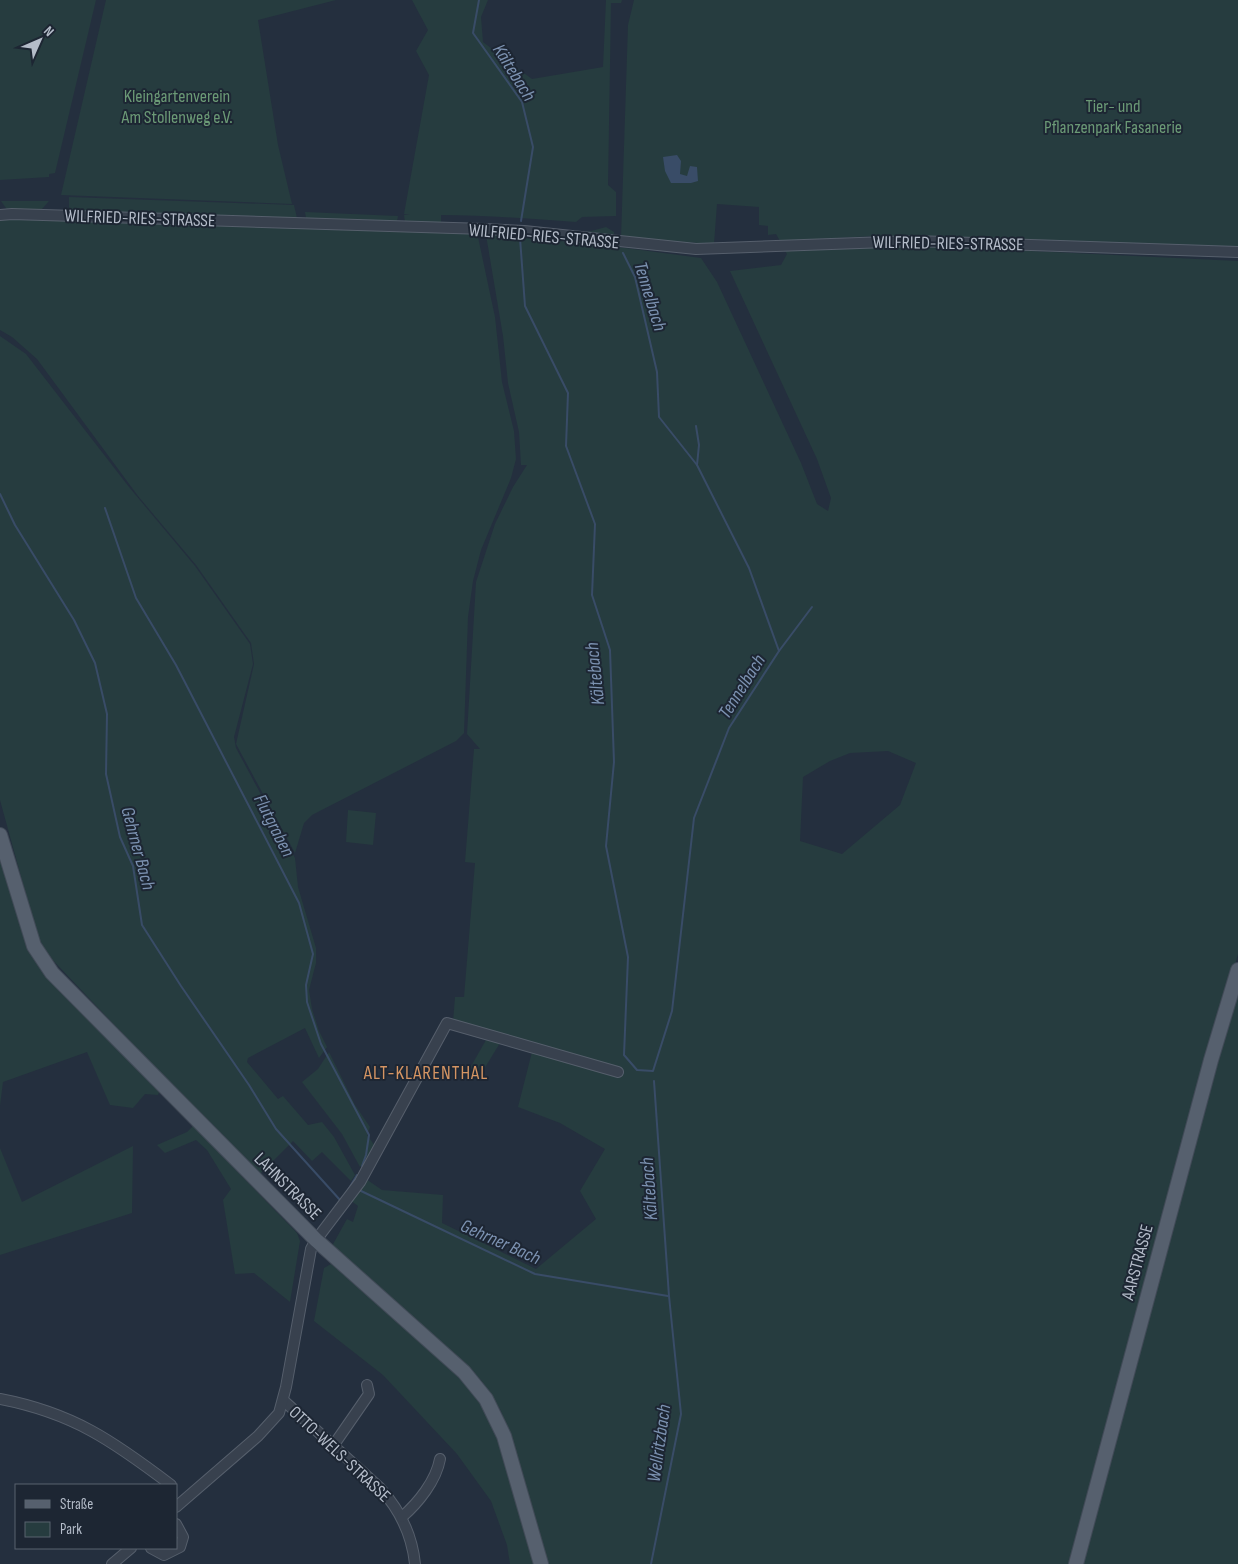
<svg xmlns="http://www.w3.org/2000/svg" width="1238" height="1564" viewBox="0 0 1238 1564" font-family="'Sofia Sans Condensed',sans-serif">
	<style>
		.green { fill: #263c3f; fill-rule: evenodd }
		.water { fill: #394c67 }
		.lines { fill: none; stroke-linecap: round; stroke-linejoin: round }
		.stream { stroke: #394c67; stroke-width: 2 }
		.minor-casing { stroke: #565f6c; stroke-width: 12 }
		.major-casing { stroke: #414a57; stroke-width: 16 }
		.minor { stroke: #38414e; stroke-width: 10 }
		.major { stroke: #56606e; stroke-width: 14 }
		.labels { text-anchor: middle; stroke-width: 4; stroke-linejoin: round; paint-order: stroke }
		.park-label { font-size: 18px; fill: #6b9a76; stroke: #1d2633 }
		.street-label { font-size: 18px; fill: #b4bcc9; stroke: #1d2633 }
		.water-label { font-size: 19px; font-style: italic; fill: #7c92b1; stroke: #1d2633 }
		.neighbourhood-label { font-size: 19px; letter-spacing: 1px; fill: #d59563; stroke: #1d2633 }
	</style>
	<rect width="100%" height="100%" fill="#242f3e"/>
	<g class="green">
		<polygon points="0,0 96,0 55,173 49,174 49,177 0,180"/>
		<polygon points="106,0 336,0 258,20 278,145 292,204 61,195"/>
		<path d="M412 0H488L481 17 483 42 532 79 603 67 606 0H622L621 3H611L608 185 616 192V216L582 217 576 222C531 219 486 215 441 215V223L405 222 404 215H410L404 214 429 75 416 51 428 30Z"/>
		<polygon points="634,0 1238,0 1238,248 874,236 780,241 776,234 768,235 768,226 759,225 759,207 717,204 714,244 621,238 628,25"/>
		<polygon points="69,197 294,205 297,218 69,211"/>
		<polygon points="1,201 49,201 42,209 8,211"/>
		<polygon points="305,212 398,216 397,221 306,218"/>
		<polygon points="6,219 474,232 478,237 495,317 502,382 514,431 516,459 511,478 481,550 473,581 468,617 464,733 456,741 312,815 304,823 295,853 236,744 254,664 251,643 196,565 138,496 37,359 12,337 0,330 0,220"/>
		<polygon points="606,227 614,232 614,238 580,234"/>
		<path d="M486 235 573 241 701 258 717 282 801 463 817 504 828 511 831 498 817 459 730 271 781 265 787 254 784 249 885 244 1238 261V954L1070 1564H547L501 1411 481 1380 332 1246 347 1219 353 1222 358 1206 350 1200 366 1179 382 1190 443 1195 442 1223 536 1269 596 1219 580 1191 605 1149 560 1123 518 1107 532 1052 453 1022 455 997H464L475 863 465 862 474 749H480L467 734 476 582 495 524 513 487 527 465H521L519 432 508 383 503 336ZM888 751 916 763 900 805 842 854 800 841 803 777 830 761 850 753Z"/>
		<polygon points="0,336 26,354 129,487 195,566 250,644 253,664 234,737 236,748 295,858 298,887 316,948 316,963 309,990 312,1009 319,1031 327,1047 319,1058 305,1028 248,1058 247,1062 278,1099 283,1096 308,1125 322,1122 334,1137 355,1175 351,1181 322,1152 312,1161 293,1141 258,1176 47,954 37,935 0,800"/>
		<polygon points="348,810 376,813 373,845 346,842"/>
		<polygon points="0,850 24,930 160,1090 158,1095 145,1094 133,1108 110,1105 87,1052 3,1082 0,1106"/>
		<polygon points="1238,989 1238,1564 1082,1564"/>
		<polygon points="486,1040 500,1043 481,1074 470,1068"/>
		<polygon points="329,1052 355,1105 370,1127 367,1135 375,1146 360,1167 342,1134 302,1082 318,1069"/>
		<polygon points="193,1126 297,1233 300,1241 290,1302 254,1273 235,1274 223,1200 231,1189 207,1150 196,1140 165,1153 157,1145 187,1132"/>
		<polygon points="133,1146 132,1213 0,1255 0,1148 22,1202"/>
		<polygon points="331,1264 446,1363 477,1397 495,1430 536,1564 510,1564 507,1545 491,1501 457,1454 383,1375 314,1321 324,1268"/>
	</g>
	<polygon class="water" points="677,155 681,161 680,174 687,176 690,166 697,167 698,181 691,183 671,183 665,171 663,157"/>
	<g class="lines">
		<g class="stream">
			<polyline points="479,0 473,33 522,102 533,147 521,221"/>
			<polyline points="520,238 525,306 568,393 566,446 595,524 592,595 610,650 614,762 606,846 628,957 624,1055 637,1070 653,1071 672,1011 694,818 729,728 779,651 749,568 697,465 659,417 657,372 635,277 623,253"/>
			<polyline points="696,426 699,445 697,465"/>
			<polyline points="0,494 15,525 74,620 95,663 107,714 106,774 120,837 133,866 142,925 181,986 249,1085 276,1129 340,1200"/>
			<polyline points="105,508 136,598 176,665 299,903 313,954 306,985 307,1002 321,1044 369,1135 366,1155 362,1166"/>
			<polyline points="779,651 812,607"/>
			<polyline points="348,1190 357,1175"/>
			<polyline points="359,1190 535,1274 668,1296"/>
			<polyline points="651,1564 681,1414 669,1296 654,1081"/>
		</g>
		<defs>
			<g id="minor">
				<polyline points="0,215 12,214 485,229 524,231 696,249 915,241 1238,252"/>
				<path d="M0 1399C73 1413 113 1441 171 1485"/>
				<path d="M284 1401 380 1488C400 1510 412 1534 415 1564"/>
				<polyline points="333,1446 369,1394 367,1385"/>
				<polyline points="176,1507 258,1436 279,1413 286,1387 311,1249 316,1240 360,1182 447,1023 618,1072"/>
				<path d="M402 1517C418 1503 436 1481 440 1459"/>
				<polyline points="151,1548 164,1555 180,1547 183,1537 176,1524"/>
				<polyline points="112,1564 131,1548"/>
			</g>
			<g id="major">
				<polyline points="0,835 34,946 52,973 316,1240 464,1372 486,1399 504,1436 541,1564"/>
				<polyline points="1076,1564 1211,1060 1238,970"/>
			</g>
		</defs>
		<use href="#minor" class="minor-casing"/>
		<use href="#major" class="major-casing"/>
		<use href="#minor" class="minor"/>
		<use href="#major" class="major"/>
	</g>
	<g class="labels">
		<g class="park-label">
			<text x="177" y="102">Kleingartenverein<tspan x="177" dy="21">Am Stollenweg e.V.</tspan></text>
			<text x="1113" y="112">Tier- und<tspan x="1113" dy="21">Pflanzenpark Fasanerie</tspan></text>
		</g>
		<g class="street-label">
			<text transform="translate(140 218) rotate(2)" y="6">WILFRIED-RIES-STRASSE</text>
			<text transform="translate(544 236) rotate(5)" y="6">WILFRIED-RIES-STRASSE</text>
			<text transform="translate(948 243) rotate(1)" y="6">WILFRIED-RIES-STRASSE</text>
			<text transform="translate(288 1186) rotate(45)" y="6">LAHNSTRASSE</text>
			<text transform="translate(1137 1262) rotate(-75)" y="6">AARSTRASSE</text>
			<text transform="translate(340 1454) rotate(43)" y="6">OTTO-WELS-STRASSE</text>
		</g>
		<g class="water-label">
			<text transform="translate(515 72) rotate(58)" y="7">Kältebach</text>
			<text transform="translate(651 296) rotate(73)" y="7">Tennelbach</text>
			<text transform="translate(594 674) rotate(-96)" y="7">Kältebach</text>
			<text transform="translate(741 686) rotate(-58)" y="7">Tennelbach</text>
			<text transform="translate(275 825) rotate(63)" y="7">Flutgraben</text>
			<text transform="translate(139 848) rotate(75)" y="7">Gehrner Bach</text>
			<text transform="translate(648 1189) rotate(-94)" y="7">Kältebach</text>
			<text transform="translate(501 1241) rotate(24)" y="7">Gehrner Bach</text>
			<text transform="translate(658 1443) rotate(-82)" y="7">Wellritzbach</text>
		</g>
		<g class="neighbourhood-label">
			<text x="426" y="1079">ALT-KLARENTHAL</text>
		</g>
	</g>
	<rect x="15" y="1484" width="162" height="65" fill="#1d2633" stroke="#59626f"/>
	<rect x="25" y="1500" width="25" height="8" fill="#56606e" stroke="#59626f"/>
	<text x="60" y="1509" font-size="15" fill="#b4bcc9">Straße</text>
	<rect x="25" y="1522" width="25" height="15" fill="#263c3f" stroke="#59626f"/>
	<text x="60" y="1534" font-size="15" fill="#b4bcc9">Park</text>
	<g transform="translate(40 40) rotate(45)" stroke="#1d2633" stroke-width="4" paint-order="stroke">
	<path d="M0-4L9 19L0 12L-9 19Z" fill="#b4bcc9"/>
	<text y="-8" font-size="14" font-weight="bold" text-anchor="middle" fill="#b4bcc9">N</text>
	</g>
</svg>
